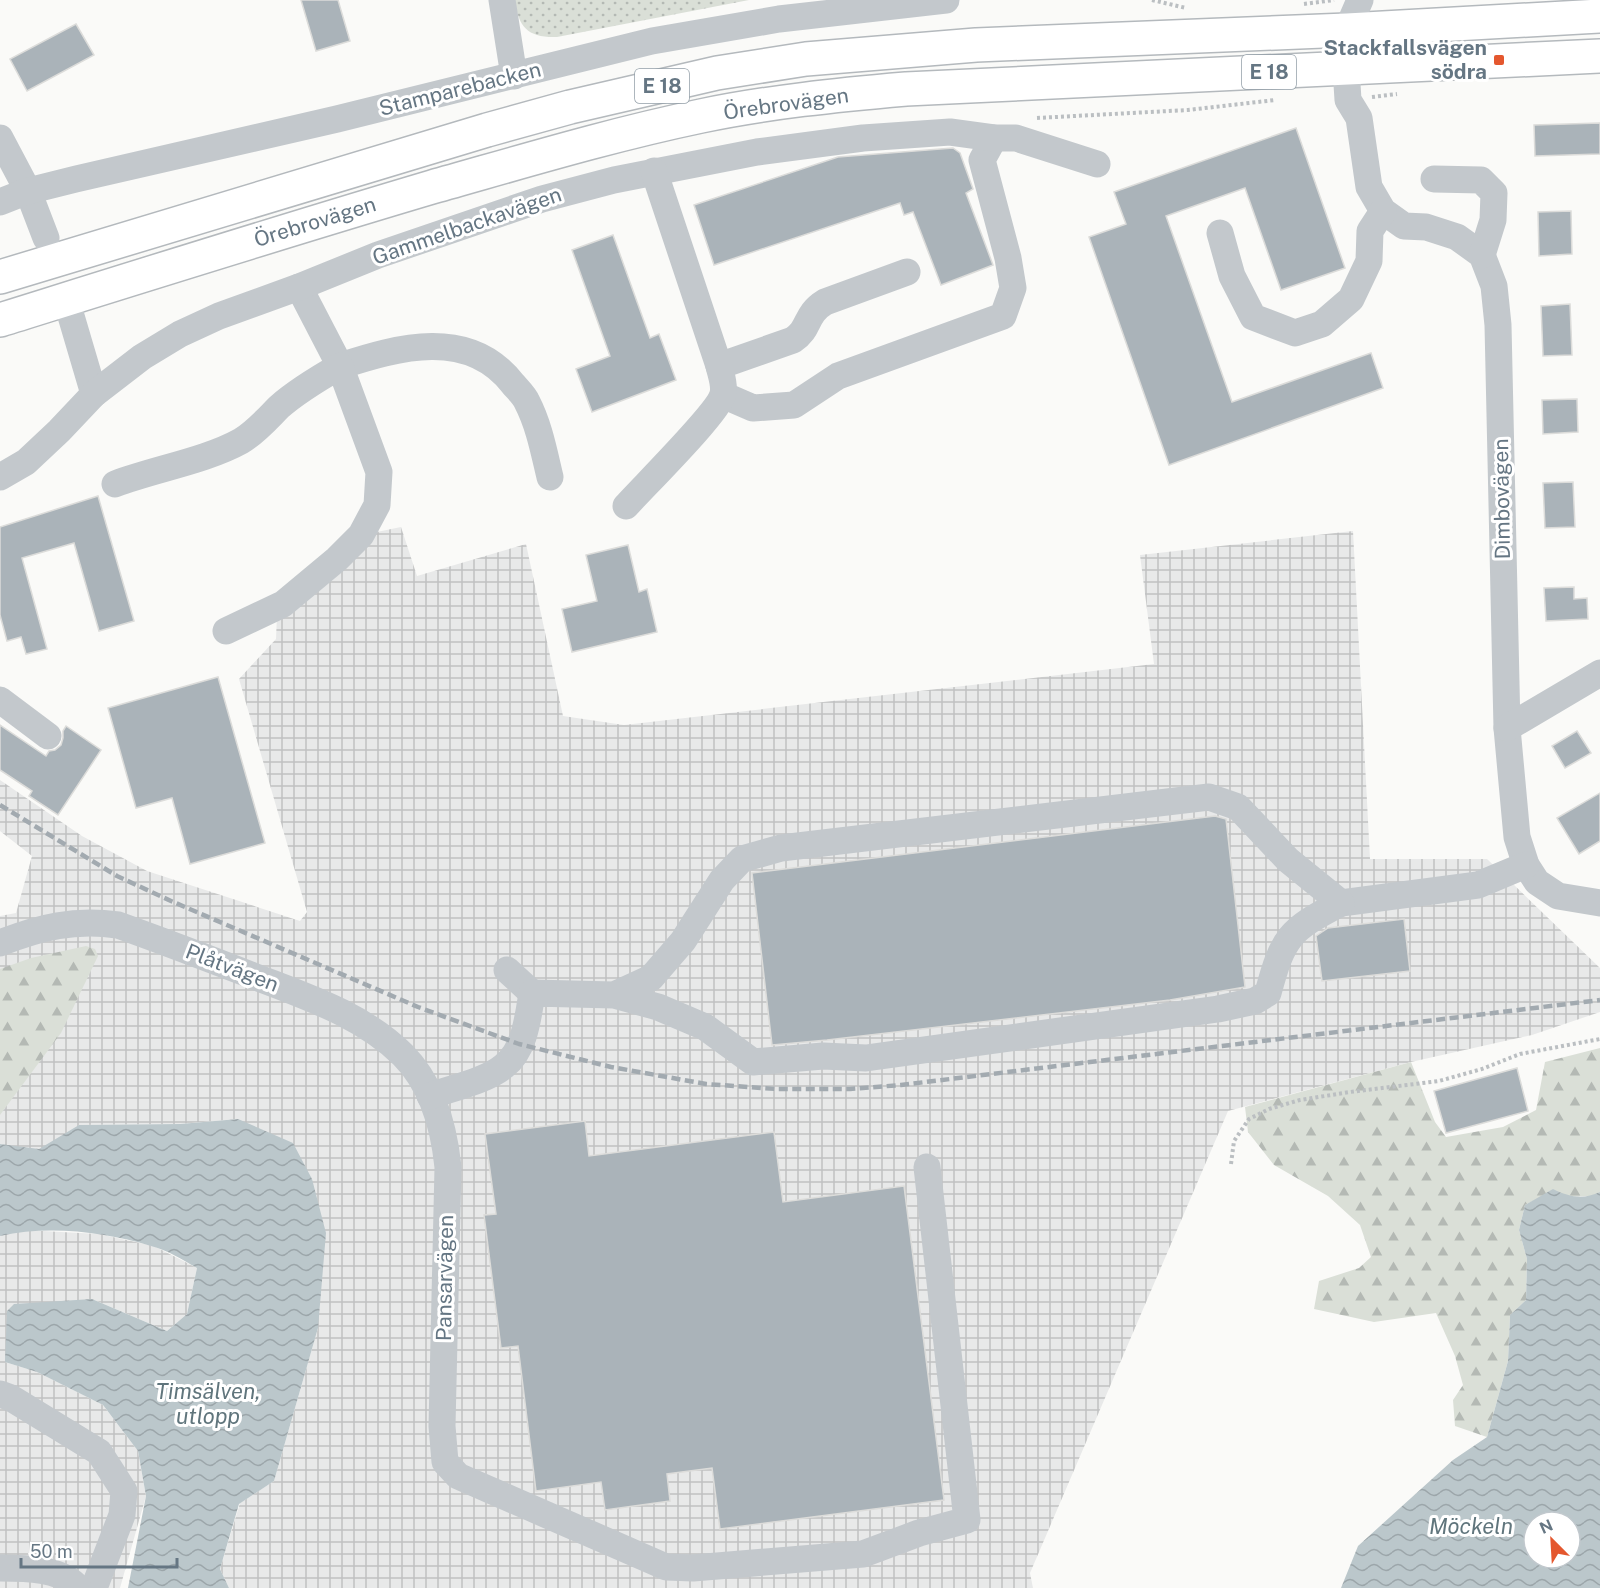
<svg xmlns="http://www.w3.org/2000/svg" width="1600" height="1588" viewBox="0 0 1600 1588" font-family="'Public Sans',sans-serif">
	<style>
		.industrial { fill: url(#industrial-grid) }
		.grass { fill: url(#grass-dots) }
		.forest { fill: url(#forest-firs) }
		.water { fill: url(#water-waves); fill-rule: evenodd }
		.building { fill: #aab3b9; stroke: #dcdcda; stroke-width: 1.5 }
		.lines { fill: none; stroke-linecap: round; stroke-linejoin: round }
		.highway-casing { stroke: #b4b9bd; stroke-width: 36 }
		.path { stroke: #bbbfc2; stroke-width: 4; stroke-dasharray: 3 3; stroke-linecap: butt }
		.minor { stroke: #c3c8cc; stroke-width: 27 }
		.highway { stroke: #fff; stroke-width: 33 }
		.rail { stroke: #a2aab0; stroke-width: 4.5; stroke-dasharray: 9 4.5; stroke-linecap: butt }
		.poi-dot { fill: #e4572e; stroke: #fff; stroke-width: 2 }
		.labels { text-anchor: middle; stroke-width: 6; stroke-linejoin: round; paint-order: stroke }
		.shield { fill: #fff; stroke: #939fa8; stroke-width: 1.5 }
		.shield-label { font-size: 20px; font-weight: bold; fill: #657683 }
		.poi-label { font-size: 21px; font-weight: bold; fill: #657683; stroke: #fff; text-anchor: end }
		.street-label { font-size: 21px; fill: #657683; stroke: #fff }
		.water-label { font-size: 22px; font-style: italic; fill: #60757c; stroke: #fff }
	</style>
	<defs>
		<pattern id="industrial-grid" width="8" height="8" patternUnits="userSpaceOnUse" patternTransform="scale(1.5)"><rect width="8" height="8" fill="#e8e9e9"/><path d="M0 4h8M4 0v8" fill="none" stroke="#c0c1c2"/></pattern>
		<pattern id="grass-dots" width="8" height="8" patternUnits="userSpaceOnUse" patternTransform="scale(1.5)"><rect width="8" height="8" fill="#dadfd7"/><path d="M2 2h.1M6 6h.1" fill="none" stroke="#b4b9b4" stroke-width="1.8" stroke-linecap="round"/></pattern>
		<pattern id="forest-firs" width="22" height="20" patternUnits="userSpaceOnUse" patternTransform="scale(1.5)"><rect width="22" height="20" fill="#dadfd7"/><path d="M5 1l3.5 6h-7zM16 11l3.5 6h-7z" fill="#b4b9b4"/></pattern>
		<pattern id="water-waves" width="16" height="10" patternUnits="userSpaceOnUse" patternTransform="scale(1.5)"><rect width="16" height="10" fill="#bbc7cb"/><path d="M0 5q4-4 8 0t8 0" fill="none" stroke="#9ca6aa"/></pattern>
	</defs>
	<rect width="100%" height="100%" fill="#fafaf8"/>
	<polygon class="industrial" points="401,527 417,576 526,544 563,716 624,725 1154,664 1140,555 1353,531 1370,859 1487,859 1600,968 1600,1012 1532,1035 1411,1062 1228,1111 1030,1573 1033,1588 229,1588 220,1569 240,1503 274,1481 318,1328 238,1119 180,1124 79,1125 24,1230 99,1234 154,1246 197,1268 187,1314 167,1331 92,1299 5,1362 37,1372 103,1405 138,1451 146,1496 120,1588 0,1588 0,916 16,913 32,856 0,831 0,780 82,836 147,871 300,921 307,912 239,679 276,639 277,615 372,533"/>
	<path class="grass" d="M515 0H749L557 37C529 38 518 28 515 0Z"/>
	<g class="forest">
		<polygon points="86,946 95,949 98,956 61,1033 0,1115 0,969 31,958"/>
		<polygon points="1600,1048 1600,1192 1592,1196 1539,1198 1525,1205 1519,1230 1527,1259 1526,1300 1510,1315 1508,1361 1487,1437 1455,1426 1453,1400 1463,1385 1455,1356 1436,1313 1374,1322 1314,1309 1319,1281 1359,1268 1371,1257 1360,1225 1328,1196 1274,1165 1248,1132 1245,1107 1411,1062 1435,1122 1446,1137 1503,1127 1536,1110 1545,1062"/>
	</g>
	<g class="water">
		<path d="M238 1119 293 1143 312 1179 326 1233 318 1328 274 1481 239 1504 220 1569 229 1588H128L146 1496 138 1451 103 1405 37 1372 5 1362 7 1311 14 1304 92 1299 167 1331 187 1314 197 1268C183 1260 167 1250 151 1246 104 1232 49 1225 0 1236V1144L39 1149 79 1125 180 1124Z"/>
		<path d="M1553 1189C1569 1197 1583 1200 1600 1192V1588H1341L1358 1546 1453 1460 1487 1437 1508 1361 1510 1315 1526 1300 1527 1259 1519 1230 1525 1205ZM1534 1522H1570V1558H1534Z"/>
	</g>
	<g class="building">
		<polygon points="301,0 338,0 350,41 316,51"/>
		<polygon points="76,24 94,55 27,91 10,59"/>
		<polygon points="1600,123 1600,154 1535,156 1534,125"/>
		<polygon points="1296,128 1345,268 1281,290 1245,188 1166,216 1232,402 1371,353 1383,388 1169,465 1089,237 1126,224 1114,192"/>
		<polygon points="953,148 960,153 973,189 966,193 993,265 941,285 913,212 904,215 900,203 714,265 694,205 838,157"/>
		<polygon points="1571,211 1572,254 1539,256 1538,212"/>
		<polygon points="613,235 650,338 659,334 676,380 592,412 576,369 610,356 572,250"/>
		<polygon points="1570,304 1572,355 1543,356 1541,306"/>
		<polygon points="1577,399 1578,432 1543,434 1542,400"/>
		<polygon points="1573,482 1575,527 1545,528 1543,483"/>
		<polygon points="98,496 134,621 99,631 74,543 22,558 47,649 26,654 21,637 7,641 0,615 0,527"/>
		<polygon points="628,545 639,592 647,589 657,632 572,652 562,609 597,601 586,555"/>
		<polygon points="1574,587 1574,599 1587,598 1588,619 1546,621 1544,588"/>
		<polygon points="218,677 265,843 190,864 172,798 136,808 108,708"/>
		<polygon points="0,725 46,756 49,751 55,750 61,745 63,738 63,731 66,726 101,750 58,815 29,796 32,791 0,770"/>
		<polygon points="1577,731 1591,753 1565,768 1552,746"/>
		<polygon points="1600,793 1600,841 1579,854 1557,818"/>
		<polygon points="1215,816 1226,819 1245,987 1170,1000 827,1040 772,1045 752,873"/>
		<polygon points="1404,919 1410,971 1322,981 1316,936 1328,928"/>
		<polygon points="1517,1068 1528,1111 1446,1133 1434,1091"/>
		<polygon points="585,1121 589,1156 774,1132 783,1202 904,1186 944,1500 720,1529 712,1468 667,1474 670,1501 605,1510 601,1482 536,1491 518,1346 501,1348 484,1215 496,1214 485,1134"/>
	</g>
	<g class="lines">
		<defs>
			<g id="highway">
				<polyline points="0,277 487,130 570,107 717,73 806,59 976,45 1347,30 1600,16"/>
				<path d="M0 320C144 275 287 230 432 187 521 162 610 135 701 116 768 102 837 95 906 89L1600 56"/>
			</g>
		</defs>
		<use href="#highway" class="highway-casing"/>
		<g class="path">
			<polyline points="1152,0 1186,8"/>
			<polyline points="1304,4 1334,0"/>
			<polyline points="1372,97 1397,94"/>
			<polyline points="1037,118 1188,110 1275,100"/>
			<polyline points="1231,1164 1234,1141 1249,1119 1269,1109 1300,1100 1350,1092 1439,1081 1482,1069 1520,1054 1600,1039"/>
		</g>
		<g class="minor">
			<polyline points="502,0 514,76"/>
			<polyline points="1347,30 1360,0"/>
			<polyline points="1352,68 1347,84 1348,100 1359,118 1369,187 1383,211 1404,226 1426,227 1457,237 1482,255 1494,286 1498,325 1507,728 1517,837 1526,865 1537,882 1558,896 1600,903"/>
			<polyline points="0,138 28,191 46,238"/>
			<polyline points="1434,179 1481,180 1494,193 1493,220 1482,255"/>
			<polyline points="0,202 28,191 76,179 337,119 652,41 779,19 946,0"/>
			<polyline points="1220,233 1232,276 1253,317 1295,333 1322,324 1351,299 1369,261 1370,231 1383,211"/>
			<path d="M299 287 340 366C398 347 469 327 513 384 518 390 524 395 527 402 539 425 544 452 550 477"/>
			<polyline points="71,316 94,394"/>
			<path d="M719 366 793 340C811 328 804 315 825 302L907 272"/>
			<polyline points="723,395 753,408 794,405 838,376 1003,316 1013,288 1008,258 982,160 994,138"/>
			<polyline points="0,477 26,462 59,431 94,394 142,357 180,334 219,316 299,287 378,255 542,199 614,180 757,152 863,138 950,132 994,138 1016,138 1097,164"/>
			<path d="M115 484C154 469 205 461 241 441 256 432 267 419 279 407 297 391 319 378 340 366L379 472 377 505 361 535 337 559 283 604 226 631"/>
			<path d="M626 506C643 487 719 412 723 394 725 384 721 375 719 366L654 171"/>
			<polyline points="0,700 48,736"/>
			<polyline points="1507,728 1600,673"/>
			<polyline points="1341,903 1478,885 1526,865"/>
			<path d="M0 943C41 927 74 919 118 925 163 941 207 958 251 975 304 996 362 1014 403 1055 432 1084 444 1128 448 1167L442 1426 445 1462 458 1476 666 1567 693 1568 863 1554 919 1533 967 1520 927 1167"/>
			<polyline points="507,970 532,993"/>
			<path d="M430 1096C452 1088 486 1081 504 1066 525 1050 528 1017 532 993L614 995 658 1007 705 1027 753 1062 823 1056 866 1058 1218 1009 1255 1001 1268 993C1283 937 1289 930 1341 903L1288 860 1238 807 1209 797 781 848 742 859 722 880 683 941 651 978 614 995"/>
			<polyline points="0,1394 11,1398 99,1452 124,1491 122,1515 94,1588"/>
			<path d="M0 1568C24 1568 62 1568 78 1588"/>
		</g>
		<use href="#highway" class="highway"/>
		<polyline class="rail" points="0,805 117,876 171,901 418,1007 519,1044 611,1067 706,1084 776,1089 850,1089 901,1085 1600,1000"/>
	</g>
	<rect class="poi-dot" x="1493" y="54" width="12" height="12" rx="3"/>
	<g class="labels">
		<g class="shield">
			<rect x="1242" y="55" width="54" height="34" rx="4.5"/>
			<rect x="635" y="69" width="54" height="34" rx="4.5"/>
		</g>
		<g class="shield-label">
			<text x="1269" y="79">E 18</text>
			<text x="662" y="93">E 18</text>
		</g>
		<g class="poi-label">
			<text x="1487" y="55">Stackfallsvägen<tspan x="1487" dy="24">södra</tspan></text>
		</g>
		<g class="street-label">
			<text transform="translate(460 89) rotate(-14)" y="7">Stamparebacken</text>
			<text transform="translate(786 104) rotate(-8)" y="7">Örebrovägen</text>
			<text transform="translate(315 222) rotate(-17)" y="7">Örebrovägen</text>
			<text transform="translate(467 226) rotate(-19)" y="7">Gammelbackavägen</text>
			<text transform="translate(1502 499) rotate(-91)" y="7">Dimbovägen</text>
			<text transform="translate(232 968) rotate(21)" y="7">Plåtvägen</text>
			<text transform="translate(445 1278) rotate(-89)" y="7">Pansarvägen</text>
		</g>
		<g class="water-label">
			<text x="208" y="1399">Timsälven,<tspan x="208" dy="25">utlopp</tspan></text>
			<text x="1471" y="1534">Möckeln</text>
		</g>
	</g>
	<g transform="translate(1552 1540) rotate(336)"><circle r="28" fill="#ffffff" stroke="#c1c8cd" stroke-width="1.5"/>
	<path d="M0-4.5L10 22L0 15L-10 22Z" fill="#e4572e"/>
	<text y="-9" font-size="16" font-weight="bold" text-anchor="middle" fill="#657683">N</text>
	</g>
	<path d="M21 1558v9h156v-9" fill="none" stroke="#657683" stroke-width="3"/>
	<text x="30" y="1558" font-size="18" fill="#657683" stroke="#ffffff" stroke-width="4.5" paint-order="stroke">50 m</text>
</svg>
